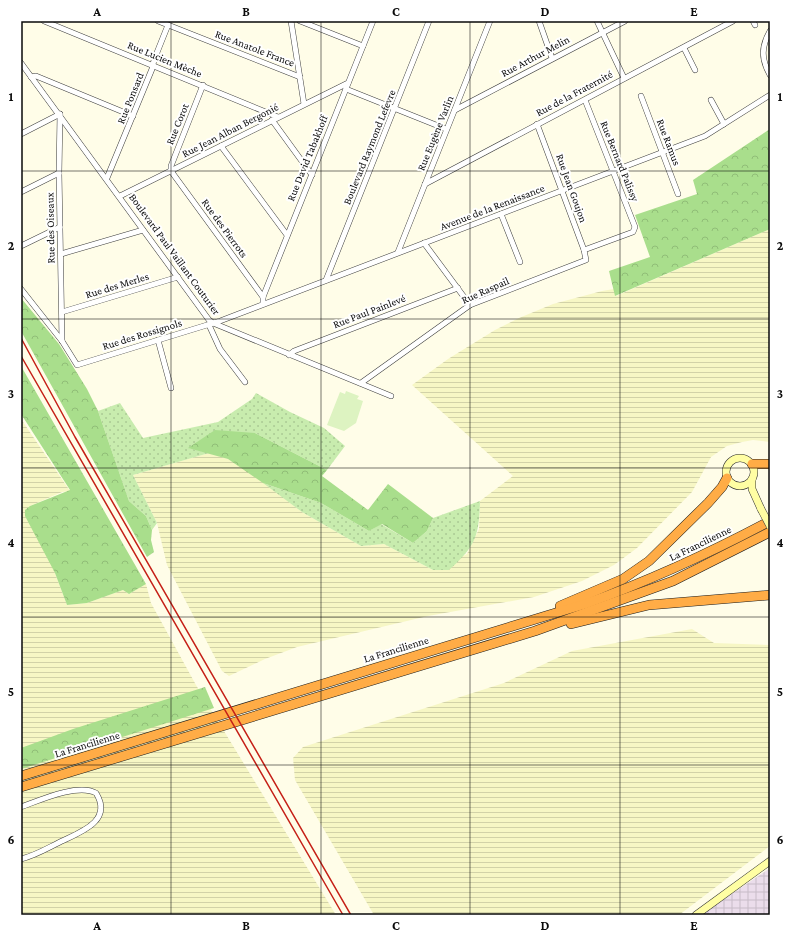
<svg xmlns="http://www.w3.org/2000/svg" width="791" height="936" viewBox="0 0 791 936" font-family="'Crimson Pro',serif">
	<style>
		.industrial { fill: url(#industrial-grid) }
		.farmland { fill: url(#farmland-rules) }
		.grass { fill: url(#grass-dots) }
		.forest { fill: url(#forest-crowns) }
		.pitch { fill: #ddf3c1 }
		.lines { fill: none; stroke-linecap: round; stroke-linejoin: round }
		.street-casing { stroke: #3d3d3d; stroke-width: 6 }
		.secondary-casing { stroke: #2c2c2c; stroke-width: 8 }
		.highway-casing { stroke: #1b1b1b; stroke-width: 10 }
		.street { stroke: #fff; stroke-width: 5 }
		.secondary { stroke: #fffea3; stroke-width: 7 }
		.highway { stroke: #ffac46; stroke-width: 9 }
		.rail { stroke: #c52017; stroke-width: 1.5 }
		.secondary-bridge-casing { stroke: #2c2c2c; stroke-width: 8; stroke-linecap: butt }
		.secondary-bridge { stroke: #fffea3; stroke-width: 7 }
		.grid { fill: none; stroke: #0a0a0a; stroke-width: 1; stroke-opacity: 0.55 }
		.labels { text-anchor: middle; stroke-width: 4; stroke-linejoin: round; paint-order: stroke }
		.street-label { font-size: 11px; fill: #0a0a0a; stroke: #fff }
		.neatline { fill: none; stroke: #0a0a0a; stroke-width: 1.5 }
		.grid-label { font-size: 13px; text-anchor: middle; font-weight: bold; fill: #0a0a0a }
	</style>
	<defs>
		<pattern id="industrial-grid" width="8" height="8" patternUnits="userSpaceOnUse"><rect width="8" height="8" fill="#ebddeb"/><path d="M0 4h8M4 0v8" fill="none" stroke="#c8bcc8"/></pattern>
		<pattern id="farmland-rules" width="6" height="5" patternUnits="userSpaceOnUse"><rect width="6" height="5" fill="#f7f7c5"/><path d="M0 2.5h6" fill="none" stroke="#d2d2a8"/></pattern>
		<pattern id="grass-dots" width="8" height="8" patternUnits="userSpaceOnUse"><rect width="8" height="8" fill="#c8ecae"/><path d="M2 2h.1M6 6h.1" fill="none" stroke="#aac994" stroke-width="1.8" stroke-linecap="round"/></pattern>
		<pattern id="forest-crowns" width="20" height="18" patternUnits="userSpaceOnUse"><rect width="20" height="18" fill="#a9de8c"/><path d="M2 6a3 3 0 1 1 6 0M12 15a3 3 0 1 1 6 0" fill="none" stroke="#90bd77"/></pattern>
	</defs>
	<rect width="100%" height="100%" fill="#fffde8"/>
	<polygon class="industrial" points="770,868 770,915 701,915"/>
	<g class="farmland">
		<polygon points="770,229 770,442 753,440 742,442 727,446 711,457 692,492 637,548 614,565 582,581 534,597 428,616 297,647 265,659 229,676 222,671 167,565 157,523 133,475 209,453 228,459 250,472 302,512 361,546 384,544 433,570 467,554 479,529 480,501 513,476 412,385 448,359 495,330 519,318 553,304 602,291 614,289 616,296"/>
		<polygon points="21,419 70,491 62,492 30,506 67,605 87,603 123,590 129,594 146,584 151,603 196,685 336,915 21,915"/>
		<polygon points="692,629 714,643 770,645 770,846 679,915 374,915 295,780 293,758 303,747 504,683 572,651"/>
	</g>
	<g class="grass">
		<polygon points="256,393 290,412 324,428 345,446 327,470 255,433 189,448 209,453 133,475 157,523 152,530 146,516 129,501 98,411 120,403 143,438 218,422 252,399"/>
		<path d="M263 483 321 503 369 531 381 524 413 543 427 531 433 518 480 501C479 536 476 546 449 570H433L384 544 361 546 302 512Z"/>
	</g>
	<g class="forest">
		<polygon points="770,129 770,229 615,296 609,271 650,257 635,215 697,194 693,180"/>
		<polygon points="21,298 59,344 87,389 98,411 129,501 146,516 152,530 151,540 154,552 147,557 21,331"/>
		<polygon points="21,366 146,584 129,594 123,590 87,603 67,605 55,573 25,516 25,510 30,506 70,490 21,414"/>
		<polygon points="215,430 255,433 327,470 322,476 368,510 388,484 433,518 427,531 413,543 382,524 369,531 321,503 263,483 228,459 188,448"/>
		<polygon points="205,687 214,708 21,769 21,748 73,729"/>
	</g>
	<polygon class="pitch" points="346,391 359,396 357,399 363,401 356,423 344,431 327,425 340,392 345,394"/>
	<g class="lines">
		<defs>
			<g id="street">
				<polyline points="44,21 278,117"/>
				<polyline points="158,21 300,77"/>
				<polyline points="291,21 304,104"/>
				<polyline points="300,21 363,46"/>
				<polyline points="539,21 552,58"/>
				<polyline points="597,21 624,78"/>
				<polyline points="753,21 755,25"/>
				<path d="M770 31C761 47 761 59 770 75"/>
				<polyline points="684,48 695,70"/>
				<polyline points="21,63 209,320 213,323 391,396"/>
				<polyline points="31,77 36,76 133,116"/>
				<polyline points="203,85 171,166 171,171 263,297"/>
				<polyline points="346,89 446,129"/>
				<polyline points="641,96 678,194"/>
				<polyline points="711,100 724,124"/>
				<polyline points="455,110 625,21"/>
				<polyline points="60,114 59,173 62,341"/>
				<polyline points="272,120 312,175"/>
				<polyline points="21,134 60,114"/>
				<polyline points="221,146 287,235"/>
				<polyline points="107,178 152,69 154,60 168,25"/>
				<polyline points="425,184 733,21"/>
				<polyline points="21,192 59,173"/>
				<polyline points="120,196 348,83"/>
				<polyline points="501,214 520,262"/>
				<polyline points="424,243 470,305"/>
				<polyline points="21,246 60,227"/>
				<polyline points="584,250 633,232 635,227 585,100"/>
				<polyline points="398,252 490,21"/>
				<polyline points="61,254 143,230"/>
				<polyline points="326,280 429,21"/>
				<polyline points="21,289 62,341 77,365 220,321 705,136 770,95"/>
				<polyline points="263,304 263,297 373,21"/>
				<polyline points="62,312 178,277"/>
				<polyline points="209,325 220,349 245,382"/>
				<polyline points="158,340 171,388"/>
				<polyline points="289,355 294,351 458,288"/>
				<polyline points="361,383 470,305 586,260 584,250 537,124"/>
				<path d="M21 807C40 800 78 783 96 793 114 822 78 833 58 843 46 849 34 856 21 859"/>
			</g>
			<g id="secondary">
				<circle cx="740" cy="472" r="14"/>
				<polyline points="752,479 752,489 761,509"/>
				<polyline points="696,915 770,861"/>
			</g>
			<g id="highway">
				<polyline points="752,464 770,464"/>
				<polyline points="560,606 623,579 649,561 708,503 722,487 727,478"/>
				<polyline points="571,624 649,605 770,595"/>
				<path d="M21 776 585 604C649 581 710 553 770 521"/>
				<polyline points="21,787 535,631 673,581 770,532"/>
			</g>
		</defs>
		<use href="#street" class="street-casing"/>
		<use href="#secondary" class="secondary-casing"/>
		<use href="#highway" class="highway-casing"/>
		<use href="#street" class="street"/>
		<use href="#secondary" class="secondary"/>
		<use href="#highway" class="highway"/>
		<g class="rail">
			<polyline points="21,338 75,437 351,915"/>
			<polyline points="21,356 343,915"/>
		</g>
		<defs>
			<polyline id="secondary-bridge" points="761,509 770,526"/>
		</defs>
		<use href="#secondary-bridge" class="secondary-bridge-casing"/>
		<use href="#secondary-bridge" class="secondary-bridge"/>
	</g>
	<path class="grid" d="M171 21V915M321 21V915M470 21V915M620 21V915M21 171H770M21 319H770M21 468H770M21 617H770M21 765H770"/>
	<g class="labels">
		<g class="street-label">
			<text transform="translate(255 48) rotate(21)" y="4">Rue Anatole France</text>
			<text transform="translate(535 56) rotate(-28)" y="4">Rue Arthur Melin</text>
			<text transform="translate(165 59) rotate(22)" y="4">Rue Lucien Mèche</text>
			<text transform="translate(574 93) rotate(-28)" y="4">Rue de la Fraternité</text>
			<text transform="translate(130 98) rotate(-68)" y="4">Rue Ponsard</text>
			<text transform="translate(177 124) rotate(-68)" y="4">Rue Corot</text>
			<text transform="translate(230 130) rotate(-27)" y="4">Rue Jean Alban Bergonié</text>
			<text transform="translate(435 133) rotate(-68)" y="4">Rue Eugène Varlin</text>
			<text transform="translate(669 142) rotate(69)" y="4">Rue Ramus</text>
			<text transform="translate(369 147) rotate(-68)" y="4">Boulevard Raymond Lefevre</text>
			<text transform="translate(307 158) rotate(-68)" y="4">Rue David Tabakhoff</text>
			<text transform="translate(620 161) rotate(68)" y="4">Rue Bernard Palissy</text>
			<text transform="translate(572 188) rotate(70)" y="4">Rue Jean Goujon</text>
			<text transform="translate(492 207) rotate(-21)" y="4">Avenue de la Renaissance</text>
			<text transform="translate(50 228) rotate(-91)" y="4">Rue des Oiseaux</text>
			<text transform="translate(225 228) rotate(54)" y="4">Rue des Pierrots</text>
			<text transform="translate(175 254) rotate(54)" y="4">Boulevard Paul Vaillant Couturier</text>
			<text transform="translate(117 285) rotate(-17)" y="4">Rue des Merles</text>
			<text transform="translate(485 290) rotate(-24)" y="4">Rue Raspail</text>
			<text transform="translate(369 311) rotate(-21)" y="4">Rue Paul Painlevé</text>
			<text transform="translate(142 334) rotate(-17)" y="4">Rue des Rossignols</text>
			<text transform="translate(700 543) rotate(-26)" y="4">La Francilienne</text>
			<text transform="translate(396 649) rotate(-17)" y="4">La Francilienne</text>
			<text transform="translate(87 744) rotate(-17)" y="4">La Francilienne</text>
		</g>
	</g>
	<rect width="791" height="936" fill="none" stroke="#ffffff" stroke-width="44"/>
	<rect x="22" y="22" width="747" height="892" class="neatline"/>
	<g class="grid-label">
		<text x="97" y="16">A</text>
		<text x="246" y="16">B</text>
		<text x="396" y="16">C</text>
		<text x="545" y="16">D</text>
		<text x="694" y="16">E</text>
		<text x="11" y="101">1</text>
		<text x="780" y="101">1</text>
		<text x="11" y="250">2</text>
		<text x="780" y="250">2</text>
		<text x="11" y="398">3</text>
		<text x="780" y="398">3</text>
		<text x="11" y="547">4</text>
		<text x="780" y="547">4</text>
		<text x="11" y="696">5</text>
		<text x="780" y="696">5</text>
		<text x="11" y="844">6</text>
		<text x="780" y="844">6</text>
		<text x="97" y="930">A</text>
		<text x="246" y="930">B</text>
		<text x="396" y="930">C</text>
		<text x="545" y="930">D</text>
		<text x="694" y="930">E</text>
	</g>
</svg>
